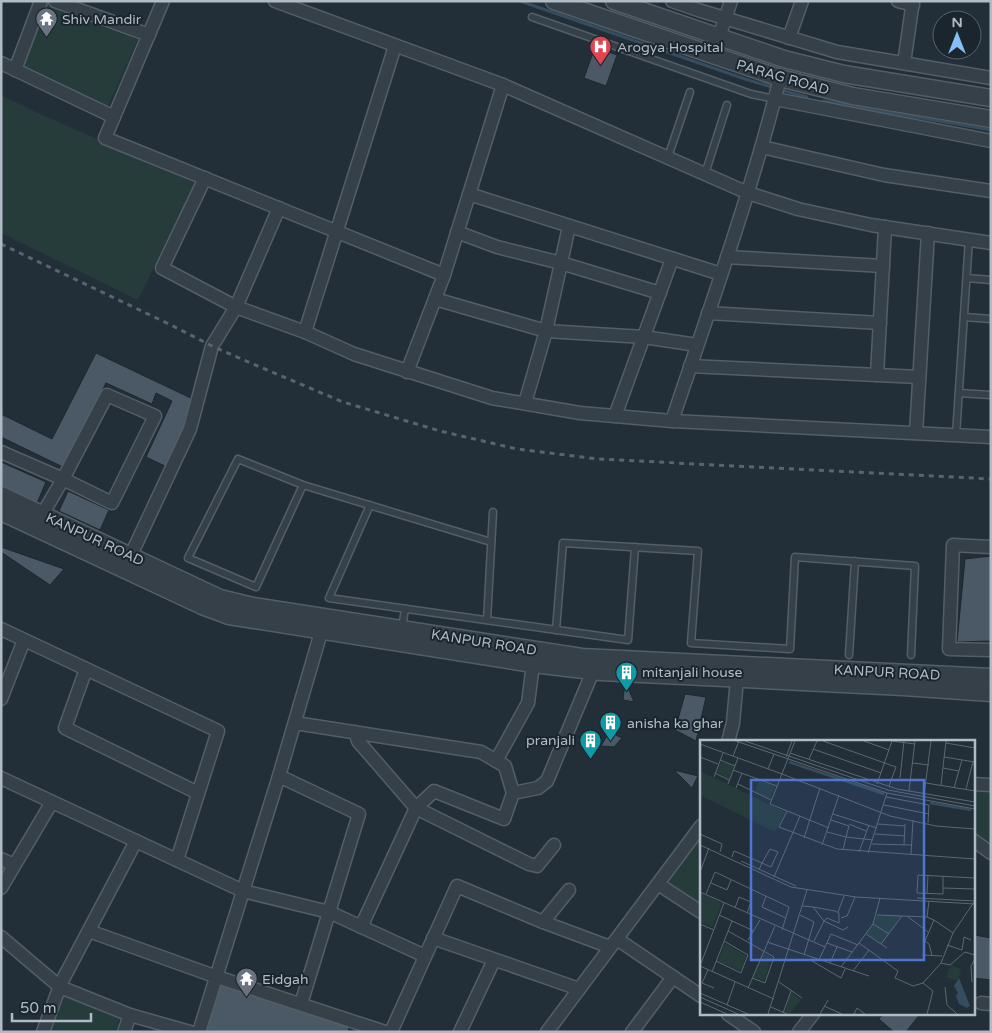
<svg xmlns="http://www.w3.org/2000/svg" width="992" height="1033" viewBox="0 0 992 1033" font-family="'Varela Round',sans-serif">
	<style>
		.green { fill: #253c3b }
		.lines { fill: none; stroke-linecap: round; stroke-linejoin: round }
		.stream { stroke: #364d60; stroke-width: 3 }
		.building { fill: #4a5965; stroke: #1d2730 }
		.service-casing { stroke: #535e67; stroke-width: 9 }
		.minor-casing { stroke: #535e67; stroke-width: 15 }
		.tertiary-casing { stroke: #535e67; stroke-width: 19 }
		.service { stroke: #354049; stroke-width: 6 }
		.minor { stroke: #354049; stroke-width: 12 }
		.tertiary { stroke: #354049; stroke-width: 16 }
		.rail { stroke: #576570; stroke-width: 3; stroke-dasharray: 5 5; stroke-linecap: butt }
		.labels { text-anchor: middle; stroke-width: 4; stroke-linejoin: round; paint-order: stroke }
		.poi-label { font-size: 14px; fill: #b0bbc5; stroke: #1b252e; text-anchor: start }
		.street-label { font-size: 14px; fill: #b0bbc5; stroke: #1b252e }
		.inset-river { fill: none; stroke: #364d60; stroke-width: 2.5 }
		.inset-road { fill: none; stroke: #5b6771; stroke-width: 1 }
		.view { fill: #5074d1; fill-opacity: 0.15; stroke: #5074d1; stroke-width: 2.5 }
		.inset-edge { fill: none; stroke: #b0bbc5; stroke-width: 2.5 }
	</style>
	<rect width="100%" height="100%" fill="#222f39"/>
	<g class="green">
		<polygon points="46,2 139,37 107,109 21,69"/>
		<polygon points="1,95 36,112 195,183 138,300 1,233"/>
		<polygon points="973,784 991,785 991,851 973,838"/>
		<polygon points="701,826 701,912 658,884"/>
		<polygon points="62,995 120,1017 115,1032 49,1032"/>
	</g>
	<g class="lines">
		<g class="stream">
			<polyline points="520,1 748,80 775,88"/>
			<polyline points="781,90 807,97"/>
			<polyline points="824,101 991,130"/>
		</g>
	</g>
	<g class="building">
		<polygon points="595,47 617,55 606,86 584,78"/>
		<polygon points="96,353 197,401 167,467 146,457 172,401 156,393 152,404 106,383 65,468 1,437 1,414 52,439"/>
		<polygon points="1,462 46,482 37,503 1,486"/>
		<polygon points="68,491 109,510 100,530 59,511"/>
		<polygon points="1,547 64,569 50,585 1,552"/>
		<polygon points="991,556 991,641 957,642 965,559"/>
		<polygon points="625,681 634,702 623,700"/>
		<polygon points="685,694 706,697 696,741 675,730"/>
		<polygon points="609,732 622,738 614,747 601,746"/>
		<polygon points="674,770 698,776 692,788"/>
		<polygon points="975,935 991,938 991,980 973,978 973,948"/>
		<polygon points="217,977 348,1020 349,1032 200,1032"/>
		<polygon points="883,1014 920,1014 906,1032 894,1032 879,1019"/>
	</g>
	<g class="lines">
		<defs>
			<g id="service">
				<polyline points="532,17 751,94 775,99"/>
				<polyline points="668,157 690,92"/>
				<polyline points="705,174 727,105"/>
				<polyline points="967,278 991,280"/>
				<polyline points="964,317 991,319"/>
				<polyline points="959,393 991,395"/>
				<polyline points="956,435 969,239"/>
				<polyline points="303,485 256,587 188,558 238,459 303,485 491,542"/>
				<polyline points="370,505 329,598 628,640 635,547"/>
				<polyline points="487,620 493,512"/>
				<polyline points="402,628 405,609"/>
				<polyline points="556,630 563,543 698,551 691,643 790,649 795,557 915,566 911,655"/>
				<polyline points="849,655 855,561"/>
			</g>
			<g id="minor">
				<polyline points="55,1 149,35"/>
				<polyline points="163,1 105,138 444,275"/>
				<polyline points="275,1 503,85 748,193 798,209 871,225 991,243"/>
				<polyline points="672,1 698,10 837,52 991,78"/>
				<polyline points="898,1 913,5"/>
				<polyline points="719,37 731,1"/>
				<polyline points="789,38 802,1"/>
				<polyline points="1,63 114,117"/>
				<polyline points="904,63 913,1"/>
				<polyline points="15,70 41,1"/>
				<polyline points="775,99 991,141"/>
				<polyline points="762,147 884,175 991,191"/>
				<polyline points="205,178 162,268 236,307 305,332 354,354 492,398 580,413 672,421 991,437"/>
				<polyline points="469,194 721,274"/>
				<polyline points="569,226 561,263 660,293"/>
				<polyline points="457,232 497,247 561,263 546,331 644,337 697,345"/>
				<polyline points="727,257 883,266"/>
				<polyline points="435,299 546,331 525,403"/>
				<polyline points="708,313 880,323"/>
				<polyline points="305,332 395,46"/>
				<polyline points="690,366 919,377"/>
				<polyline points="407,372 444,275 503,85"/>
				<polyline points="877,375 885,227"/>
				<polyline points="615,416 672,259"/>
				<path d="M672 421C710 307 751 194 780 78"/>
				<polyline points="916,433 928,233"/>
				<polyline points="1,452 63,479 112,503 155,416 107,395 63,479 42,515"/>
				<polyline points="991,547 953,545 949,649 991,650"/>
				<polyline points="131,555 190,429 212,346 236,307 279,208"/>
				<polyline points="1,629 218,731 177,860"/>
				<polyline points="86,669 65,728 198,793"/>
				<polyline points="1,699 24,640"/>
				<polyline points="295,723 481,752 505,766 513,793 504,819 434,791 416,808 358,741 355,732"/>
				<polyline points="728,742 733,723 737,679"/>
				<polyline points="496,761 528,703 533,664"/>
				<polyline points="279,776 359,814 301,1004"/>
				<polyline points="1,778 243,891 329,912 425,956"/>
				<polyline points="973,784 991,785"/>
				<polyline points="513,793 538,788 547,781 593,671"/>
				<polyline points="973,840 991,853"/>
				<polyline points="1,859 14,865"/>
				<polyline points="658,884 701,912"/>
				<polyline points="1,888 52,802"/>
				<polyline points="543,922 569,890"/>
				<polyline points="361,927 416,808 529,864 537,866 554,845"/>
				<polyline points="89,931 217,977 385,1032"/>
				<polyline points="1,937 60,987 130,1015 124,1032"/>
				<polyline points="433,938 579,989"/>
				<polyline points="617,939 701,996"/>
				<polyline points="981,1003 991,1004"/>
				<polyline points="728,1014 754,1032"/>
				<polyline points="130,1015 190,1032"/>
				<polyline points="43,1032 61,983 136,841"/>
				<polyline points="199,1032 279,776 324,622"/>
				<polyline points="391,1032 457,886 543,922 610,947"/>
				<polyline points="460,1032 494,960"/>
				<polyline points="547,1032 701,826"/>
				<polyline points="632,1032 673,977"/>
				<polyline points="799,1032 813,1014"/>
			</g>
			<g id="tertiary">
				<polyline points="554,1 780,78 853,96 991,119"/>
				<polyline points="614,1 784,59 844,74 991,98"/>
				<polyline points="1,495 220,598 253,606 582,657 991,677"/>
				<polyline points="1,512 202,606 229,616 533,664 601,672 903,687 991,693"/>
			</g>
		</defs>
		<use href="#service" class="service-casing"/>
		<use href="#minor" class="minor-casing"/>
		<use href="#tertiary" class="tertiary-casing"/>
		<use href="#service" class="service"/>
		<use href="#minor" class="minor"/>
		<use href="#tertiary" class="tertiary"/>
		<polyline class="rail" points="1,244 169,324 212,346 260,367 343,402 440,431 517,449 598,459 991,479"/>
	</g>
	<defs>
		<symbol id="temple-pin" viewBox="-11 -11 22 30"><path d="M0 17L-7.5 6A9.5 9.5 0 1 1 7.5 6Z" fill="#6b7280" stroke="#1b252e"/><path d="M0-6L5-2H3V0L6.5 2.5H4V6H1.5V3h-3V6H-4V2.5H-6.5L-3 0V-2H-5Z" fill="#fff"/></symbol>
		<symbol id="hospital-pin" viewBox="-11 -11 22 30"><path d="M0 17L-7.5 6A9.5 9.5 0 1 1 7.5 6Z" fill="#e0444e" stroke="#1b252e"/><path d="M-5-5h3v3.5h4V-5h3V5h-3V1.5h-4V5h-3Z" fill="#fff"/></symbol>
		<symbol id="building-pin" viewBox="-11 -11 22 30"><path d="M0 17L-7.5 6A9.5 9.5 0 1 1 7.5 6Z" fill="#0f9aa8" stroke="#1b252e"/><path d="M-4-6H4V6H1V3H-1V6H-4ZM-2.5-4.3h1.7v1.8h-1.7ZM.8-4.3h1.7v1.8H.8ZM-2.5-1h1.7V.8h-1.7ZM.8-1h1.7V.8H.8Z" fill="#fff"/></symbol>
	</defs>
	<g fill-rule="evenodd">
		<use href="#temple-pin" x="34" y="6" width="25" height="34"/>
		<use href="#hospital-pin" x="588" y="34" width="25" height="34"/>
		<use href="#building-pin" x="614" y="660" width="25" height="34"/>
		<use href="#building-pin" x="598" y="710" width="25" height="34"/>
		<use href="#building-pin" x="578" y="728" width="25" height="34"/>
		<use href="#temple-pin" x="234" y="966" width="25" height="34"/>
	</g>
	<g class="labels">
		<g class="poi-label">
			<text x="62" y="24">Shiv Mandir</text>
			<text x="617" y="52">Arogya Hospital</text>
			<text x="642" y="677">mitanjali house</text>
			<text x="627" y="728">anisha ka ghar</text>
			<text x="575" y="745" text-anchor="end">pranjali</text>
			<text x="262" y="984">Eidgah</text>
		</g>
		<g class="street-label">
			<text transform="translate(783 77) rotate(16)" y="5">PARAG ROAD</text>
			<text transform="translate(95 539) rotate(25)" y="5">KANPUR ROAD</text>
			<text transform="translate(484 642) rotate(9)" y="5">KANPUR ROAD</text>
			<text transform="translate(887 672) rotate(3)" y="5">KANPUR ROAD</text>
		</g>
	</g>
	<g transform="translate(700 740)">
		<rect width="275" height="275" fill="#222f39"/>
		<path d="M21 22 34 26 29 39 17 32ZM0 31 85 72 75 92 0 55ZM59 40 75 46 70 59 55 52ZM0 153 22 163 12 187 0 182ZM177 175 202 176 181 204 166 194ZM25 203 46 216 41 231 18 221ZM62 213 72 217 64 241 53 237ZM251 225 261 229 258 241 246 237ZM91 252 101 260 89 274 85 272Z" fill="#253c3b"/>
		<path d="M259 238 270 266 267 268 259 264 256 256 258 253 254 246Z" fill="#364d60"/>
		<path class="inset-river" d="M89 22 184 54M230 63 271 70"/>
		<path class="inset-road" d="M36 1 187 53 275 69M45 1 188 50 275 66M95 1 70 64 129 88M123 1 196 27 189 46M164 1 189 10M192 1 215 4M246 3 275 8M0 4 82 34M113 9 181 33M90 13 197 49 275 62M33 16 39 1M0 17 18 24M86 17 92 1M244 17 275 22M109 19 117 1M20 20 35 26M213 23 229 25M243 28 259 31M68 29 74 14M33 30 77 46M15 33 29 40M82 34 190 76 236 86 275 89M14 37 23 13M200 38 204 1M226 43 275 51M28 44 38 18M38 44 71 60M177 44 192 1M241 45 246 1M36 48 42 33M254 48 262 20M266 49 273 22M209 51 215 1M224 55 231 1M186 57 229 65 228 83M184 65 229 74M87 71 79 87 137 109 275 119M133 74 177 88M131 80 149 86 146 97 173 100M149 84 166 91M178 84 205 86M127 92 146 97 143 110M0 94 22 104 20 112M175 94 205 96M104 98 120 48M172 104 212 105M0 105 91 147 156 157 275 164M122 105 139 55M204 105 205 84M159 112 169 85M168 113 187 53M211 115 213 80M32 117 34 111 62 123 71 127 78 112 70 109 62 123 59 130M41 121 96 146M0 132 9 108M243 136V154L217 153 218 135 275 138M74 137 100 76M11 143 27 150 31 140M243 148 275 149M0 152 125 207M227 153 228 135M6 154 15 132 89 167 82 190M66 156 62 167 86 178M217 158 275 161M103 166 113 167 135 171 139 173V183L127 178 124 181 113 167M35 168 39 157 51 162 47 173M138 172 144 156M19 175 54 191M100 175 114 182 104 215M177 175 227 177 229 161M207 176 228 192M227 177 234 180 225 201 229 204 232 215M141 178 147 176 155 157M234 180 253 193 241 223M0 184 14 190M173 184 189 194M28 191 74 217 65 243 52 238M253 193 274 162M166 194 187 208M48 200 60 180M114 201 124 181 143 190 148 187M67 202 169 236M127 203 152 212M159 203 198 231 195 238 213 246 223 243 241 223 250 225 265 212 275 215M181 204 202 176M247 205 262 210 264 197 271 200M222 215 242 216M112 218V221L141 238 145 229M119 220 131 194 158 205M16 221 41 233 48 215 24 201M130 223 137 207M0 226 74 259M0 226 24 163M141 227 173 184 180 158M8 230 2 243 14 248M153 231 169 210M12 232 32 181M79 242 102 258M272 242 271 226 275 219M223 243 233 251 227 274M245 247 247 265 257 274M48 248 75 186M0 253 48 274M0 257 38 274M0 262 27 274M27 265 35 242M124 266 142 274M71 267 87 274M83 273 91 251M68 274 107 150M120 274 128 260M154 274 157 268 165 274"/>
		<path class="view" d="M51 40H224V220H51Z"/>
		<rect width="275" height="275" class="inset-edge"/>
	</g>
	<rect width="992" height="1033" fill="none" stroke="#b0bbc5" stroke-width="5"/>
	<g transform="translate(957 35)"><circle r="24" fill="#1b252e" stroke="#57616a"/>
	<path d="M0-4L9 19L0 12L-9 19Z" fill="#85bff5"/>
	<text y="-8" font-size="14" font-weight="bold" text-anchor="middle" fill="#b0bbc5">N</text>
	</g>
	<path d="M12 1013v8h79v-8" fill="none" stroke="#b0bbc5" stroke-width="2.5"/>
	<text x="20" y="1013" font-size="15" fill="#b0bbc5" stroke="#1b252e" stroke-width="4" paint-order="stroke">50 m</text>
</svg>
